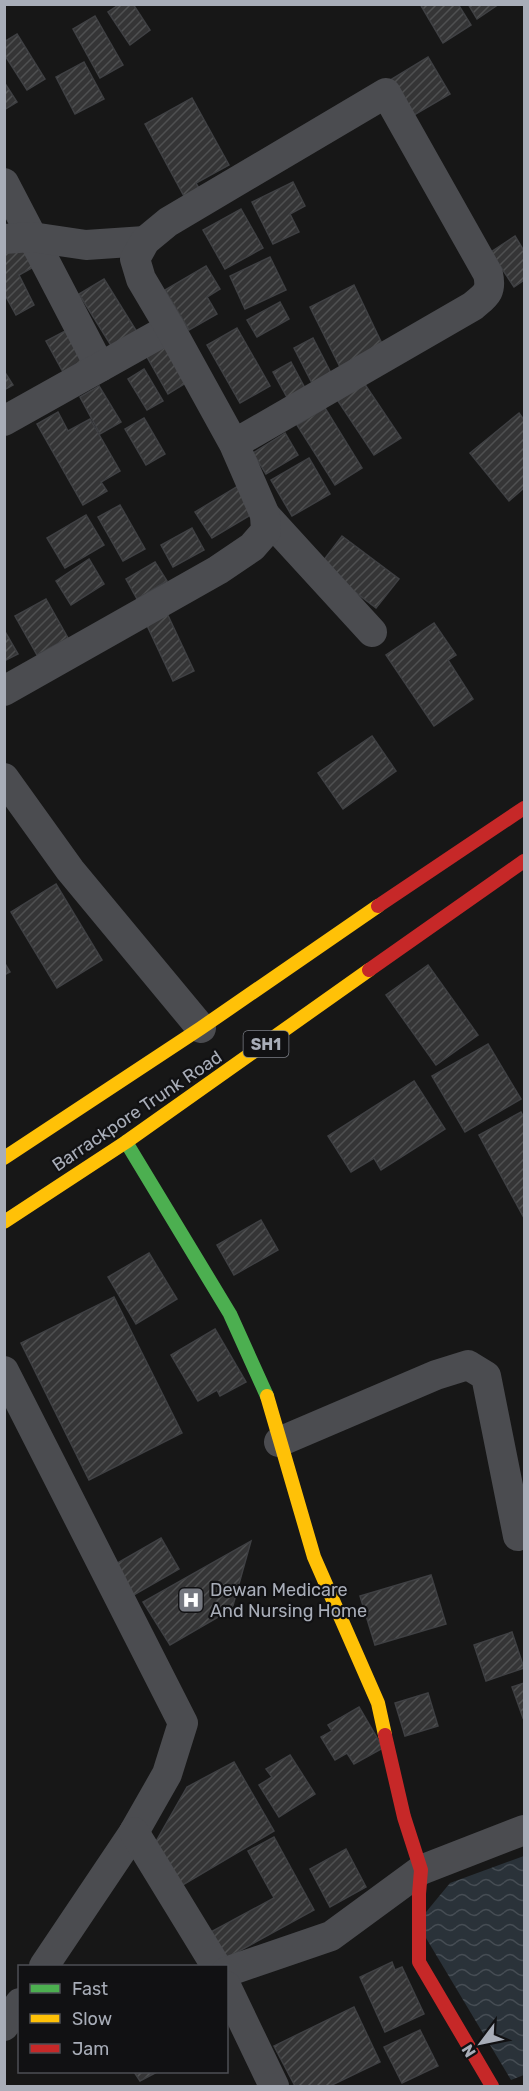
<svg xmlns="http://www.w3.org/2000/svg" width="529" height="2091" viewBox="0 0 529 2091" font-family="Rubik,sans-serif">
	<style>
		.water { fill: url(#water-waves) }
		.building { fill: url(#building-hatch); stroke: #3f4043; stroke-width: 1.5 }
		.lines { fill: none; stroke-linecap: round; stroke-linejoin: round }
		.street { stroke: #4b4c50; stroke-width: 30 }
		.fast { stroke: #4caf50; stroke-width: 14 }
		.slow { stroke: #ffc107; stroke-width: 14 }
		.jam { stroke: #c62828; stroke-width: 14 }
		.labels { text-anchor: middle; stroke-width: 4.5; stroke-linejoin: round; paint-order: stroke }
		.shield { fill: #111113; stroke: #7b7e86; stroke-width: 1.5 }
		.shield-label { font-size: 16px; font-weight: bold; fill: #a8adb8 }
		.street-label { font-size: 18px; fill: #a8adb8; stroke: #111113 }
		.poi-label { font-size: 18px; fill: #a8adb8; stroke: #111113; text-anchor: start }
	</style>
	<defs>
		<pattern id="water-waves" width="16" height="10" patternUnits="userSpaceOnUse" patternTransform="scale(1.5)"><rect width="16" height="10" fill="#2a3239"/><path d="M0 5q4-4 8 0t8 0" fill="none" stroke="#464d54"/></pattern>
		<pattern id="building-hatch" width="6" height="6" patternUnits="userSpaceOnUse" patternTransform="scale(1.5)"><rect width="6" height="6" fill="#353536"/><path d="M-1 1l2-2M0 6l6-6M5 7l2-2" fill="none" stroke="#4f5051"/></pattern>
	</defs>
	<rect width="100%" height="100%" fill="#171717"/>
	<polygon class="water" points="524,1856 524,2075 511,2080 417,1923 450,1883"/>
	<g class="building">
		<polygon points="120,4 133,4 150,30 130,45 108,12"/>
		<polygon points="420,4 458,4 471,25 443,43"/>
		<polygon points="468,4 499,4 477,19"/>
		<polygon points="95,16 123,65 100,78 73,29"/>
		<polygon points="17,34 45,79 27,90 4,54 4,42"/>
		<polygon points="428,57 450,94 409,118 387,82"/>
		<polygon points="84,62 104,99 75,114 56,77"/>
		<polygon points="4,82 17,102 4,110"/>
		<polygon points="192,98 229,165 196,183 200,190 185,198 145,124"/>
		<polygon points="293,182 305,206 290,214 299,232 273,244 252,202"/>
		<polygon points="241,209 263,248 225,269 203,230"/>
		<polygon points="515,236 524,251 524,280 514,287 491,252"/>
		<polygon points="26,239 39,264 19,275 34,305 16,315 4,293 4,251"/>
		<polygon points="270,257 286,290 245,309 230,276"/>
		<polygon points="206,266 220,289 207,297 217,314 189,330 165,290"/>
		<polygon points="104,279 137,332 112,347 79,294"/>
		<polygon points="354,285 384,348 341,369 310,307"/>
		<polygon points="280,302 289,319 257,337 247,320"/>
		<polygon points="237,328 270,386 240,403 207,345"/>
		<polygon points="69,329 85,360 63,372 46,341"/>
		<polygon points="313,338 333,377 314,387 294,348"/>
		<polygon points="167,344 189,381 168,394 147,357"/>
		<polygon points="291,362 306,390 288,399 273,372"/>
		<polygon points="144,369 163,401 147,410 128,379"/>
		<polygon points="4,371 13,385 4,390"/>
		<polygon points="364,383 401,438 374,455 338,401"/>
		<polygon points="99,386 121,422 100,434 80,397"/>
		<polygon points="325,408 362,468 335,485 297,425"/>
		<polygon points="58,412 68,431 90,419 120,471 101,482 107,491 83,505 37,424"/>
		<polygon points="519,413 524,420 524,488 509,501 470,453"/>
		<polygon points="144,418 165,454 146,465 125,429"/>
		<polygon points="285,433 298,455 266,474 253,453"/>
		<polygon points="309,458 330,494 292,516 271,480"/>
		<polygon points="238,486 254,513 212,538 195,512"/>
		<polygon points="120,505 145,549 123,561 98,517"/>
		<polygon points="86,515 104,545 65,568 47,538"/>
		<polygon points="192,528 204,550 173,567 161,545"/>
		<polygon points="342,536 399,579 376,608 320,565"/>
		<polygon points="89,559 104,584 71,605 56,581"/>
		<polygon points="155,562 167,581 137,599 126,579"/>
		<polygon points="46,599 68,638 37,655 15,616"/>
		<polygon points="165,609 194,671 173,681 144,619"/>
		<polygon points="434,623 456,655 448,660 473,699 434,726 386,655"/>
		<polygon points="4,630 18,654 4,661"/>
		<polygon points="372,736 396,771 343,809 318,773"/>
		<polygon points="56,884 102,960 57,988 11,912"/>
		<polygon points="4,962 10,972 4,975"/>
		<polygon points="428,965 478,1035 436,1065 386,995"/>
		<polygon points="488,1044 521,1099 465,1132 432,1076"/>
		<polygon points="414,1081 445,1129 381,1170 374,1158 351,1172 328,1136"/>
		<polygon points="521,1112 524,1118 524,1218 479,1135"/>
		<polygon points="261,1220 278,1250 234,1275 217,1245"/>
		<polygon points="149,1253 177,1299 136,1324 108,1277"/>
		<polygon points="114,1297 182,1433 89,1480 21,1343"/>
		<polygon points="215,1329 246,1382 220,1396 217,1390 198,1401 171,1355"/>
		<polygon points="161,1538 179,1569 132,1596 114,1565"/>
		<polygon points="251,1541 232,1609 170,1645 143,1602"/>
		<polygon points="431,1575 446,1624 375,1645 360,1596"/>
		<polygon points="512,1632 524,1668 486,1681 474,1645"/>
		<polygon points="524,1683 524,1717 523,1718 512,1687"/>
		<polygon points="428,1693 438,1726 405,1736 395,1703"/>
		<polygon points="359,1707 383,1748 354,1764 347,1753 335,1760 321,1737 332,1731 328,1725"/>
		<polygon points="290,1755 315,1794 279,1817 259,1785 272,1777 266,1769"/>
		<polygon points="234,1762 274,1831 181,1886 154,1845 187,1787"/>
		<polygon points="274,1837 314,1910 221,1961 207,1934 274,1898 248,1851"/>
		<polygon points="346,1849 366,1887 330,1907 310,1869"/>
		<polygon points="392,1962 395,1970 402,1967 424,2014 385,2032 360,1977"/>
		<polygon points="354,2007 380,2062 330,2086 295,2086 274,2046"/>
		<polygon points="420,2030 438,2066 402,2083 384,2047"/>
		<polygon points="134,2072 157,2072 140,2081"/>
	</g>
	<g class="lines">
		<g class="street">
			<polyline points="4,183 100,367"/>
			<polyline points="4,239 32,237 86,245 145,241"/>
			<polyline points="4,421 170,328"/>
			<polyline points="265,515 372,632"/>
			<path d="M4 691 218 570 252 547 266 531 265 515 234 444 170 328 141 279 135 259 145 241 168 222 386 93 488 274C492 292 486 295 473 306L234 444"/>
			<polyline points="4,778 70,870 201,1028"/>
			<polyline points="4,1371 183,1723 167,1774 134,1832 44,1966"/>
			<polyline points="279,1442 436,1375 468,1365 486,1376 518,1536"/>
			<polyline points="134,1832 216,1966"/>
			<polyline points="226,1972 331,1936 421,1870 524,1830"/>
			<polyline points="226,1986 274,2086"/>
			<polyline points="4,2026 20,2003"/>
		</g>
		<polyline class="fast" points="126,1142 230,1314 267,1396"/>
		<g class="slow">
			<polyline points="4,1158 201,1028 378,906"/>
			<polyline points="4,1222 126,1142 369,970"/>
			<polyline points="267,1396 314,1557 378,1703 385,1735"/>
		</g>
		<g class="jam">
			<polyline points="378,906 524,808"/>
			<polyline points="369,970 524,861"/>
			<polyline points="385,1735 404,1817 421,1870 419,1894 419,1962 492,2086"/>
		</g>
	</g>
	<defs>
		<symbol id="hospital-square" viewBox="-11 -11 22 22"><rect x="-9" y="-9" width="18" height="18" rx="4" fill="#757880" stroke="#111113"/><path d="M-5-5h3v3.5h4V-5h3V5h-3V1.5h-4V5h-3Z" fill="#fff"/></symbol>
	</defs>
	<g fill-rule="evenodd">
		<use href="#hospital-square" x="176" y="1585" width="30" height="30"/>
	</g>
	<g class="labels">
		<rect class="shield" x="243.5" y="1031" width="45" height="26" rx="4.5"/>
		<g class="shield-label">
			<text x="266" y="1050">SH1</text>
		</g>
		<g class="street-label">
			<text transform="translate(137 1111) rotate(-34)" y="6">Barrackpore Trunk Road</text>
		</g>
		<g class="poi-label">
			<text x="210" y="1596">Dewan Medicare<tspan x="210" dy="21">And Nursing Home</tspan></text>
		</g>
	</g>
	<rect width="529" height="2091" fill="none" stroke="#a8adb8" stroke-width="12"/>
	<rect x="18" y="1965" width="210" height="108" fill="#111113" stroke="#4d4f55" stroke-width="1.5"/>
	<rect x="30" y="1984" width="30" height="9" fill="#4caf50" stroke="#4d4f55" stroke-width="1.5"/>
	<text x="72" y="1995" font-size="18" fill="#a8adb8">Fast</text>
	<rect x="30" y="2014" width="30" height="9" fill="#ffc107" stroke="#4d4f55" stroke-width="1.5"/>
	<text x="72" y="2025" font-size="18" fill="#a8adb8">Slow</text>
	<rect x="30" y="2044" width="30" height="9" fill="#c62828" stroke="#4d4f55" stroke-width="1.5"/>
	<text x="72" y="2055" font-size="18" fill="#a8adb8">Jam</text>
	<g transform="translate(481 2043) rotate(238)" stroke="#111113" stroke-width="4.5" paint-order="stroke">
	<path d="M0-4.5L10 22L0 15L-10 22Z" fill="#a8adb8"/>
	<text y="-9" font-size="16" font-weight="bold" text-anchor="middle" fill="#a8adb8">N</text>
	</g>
</svg>
